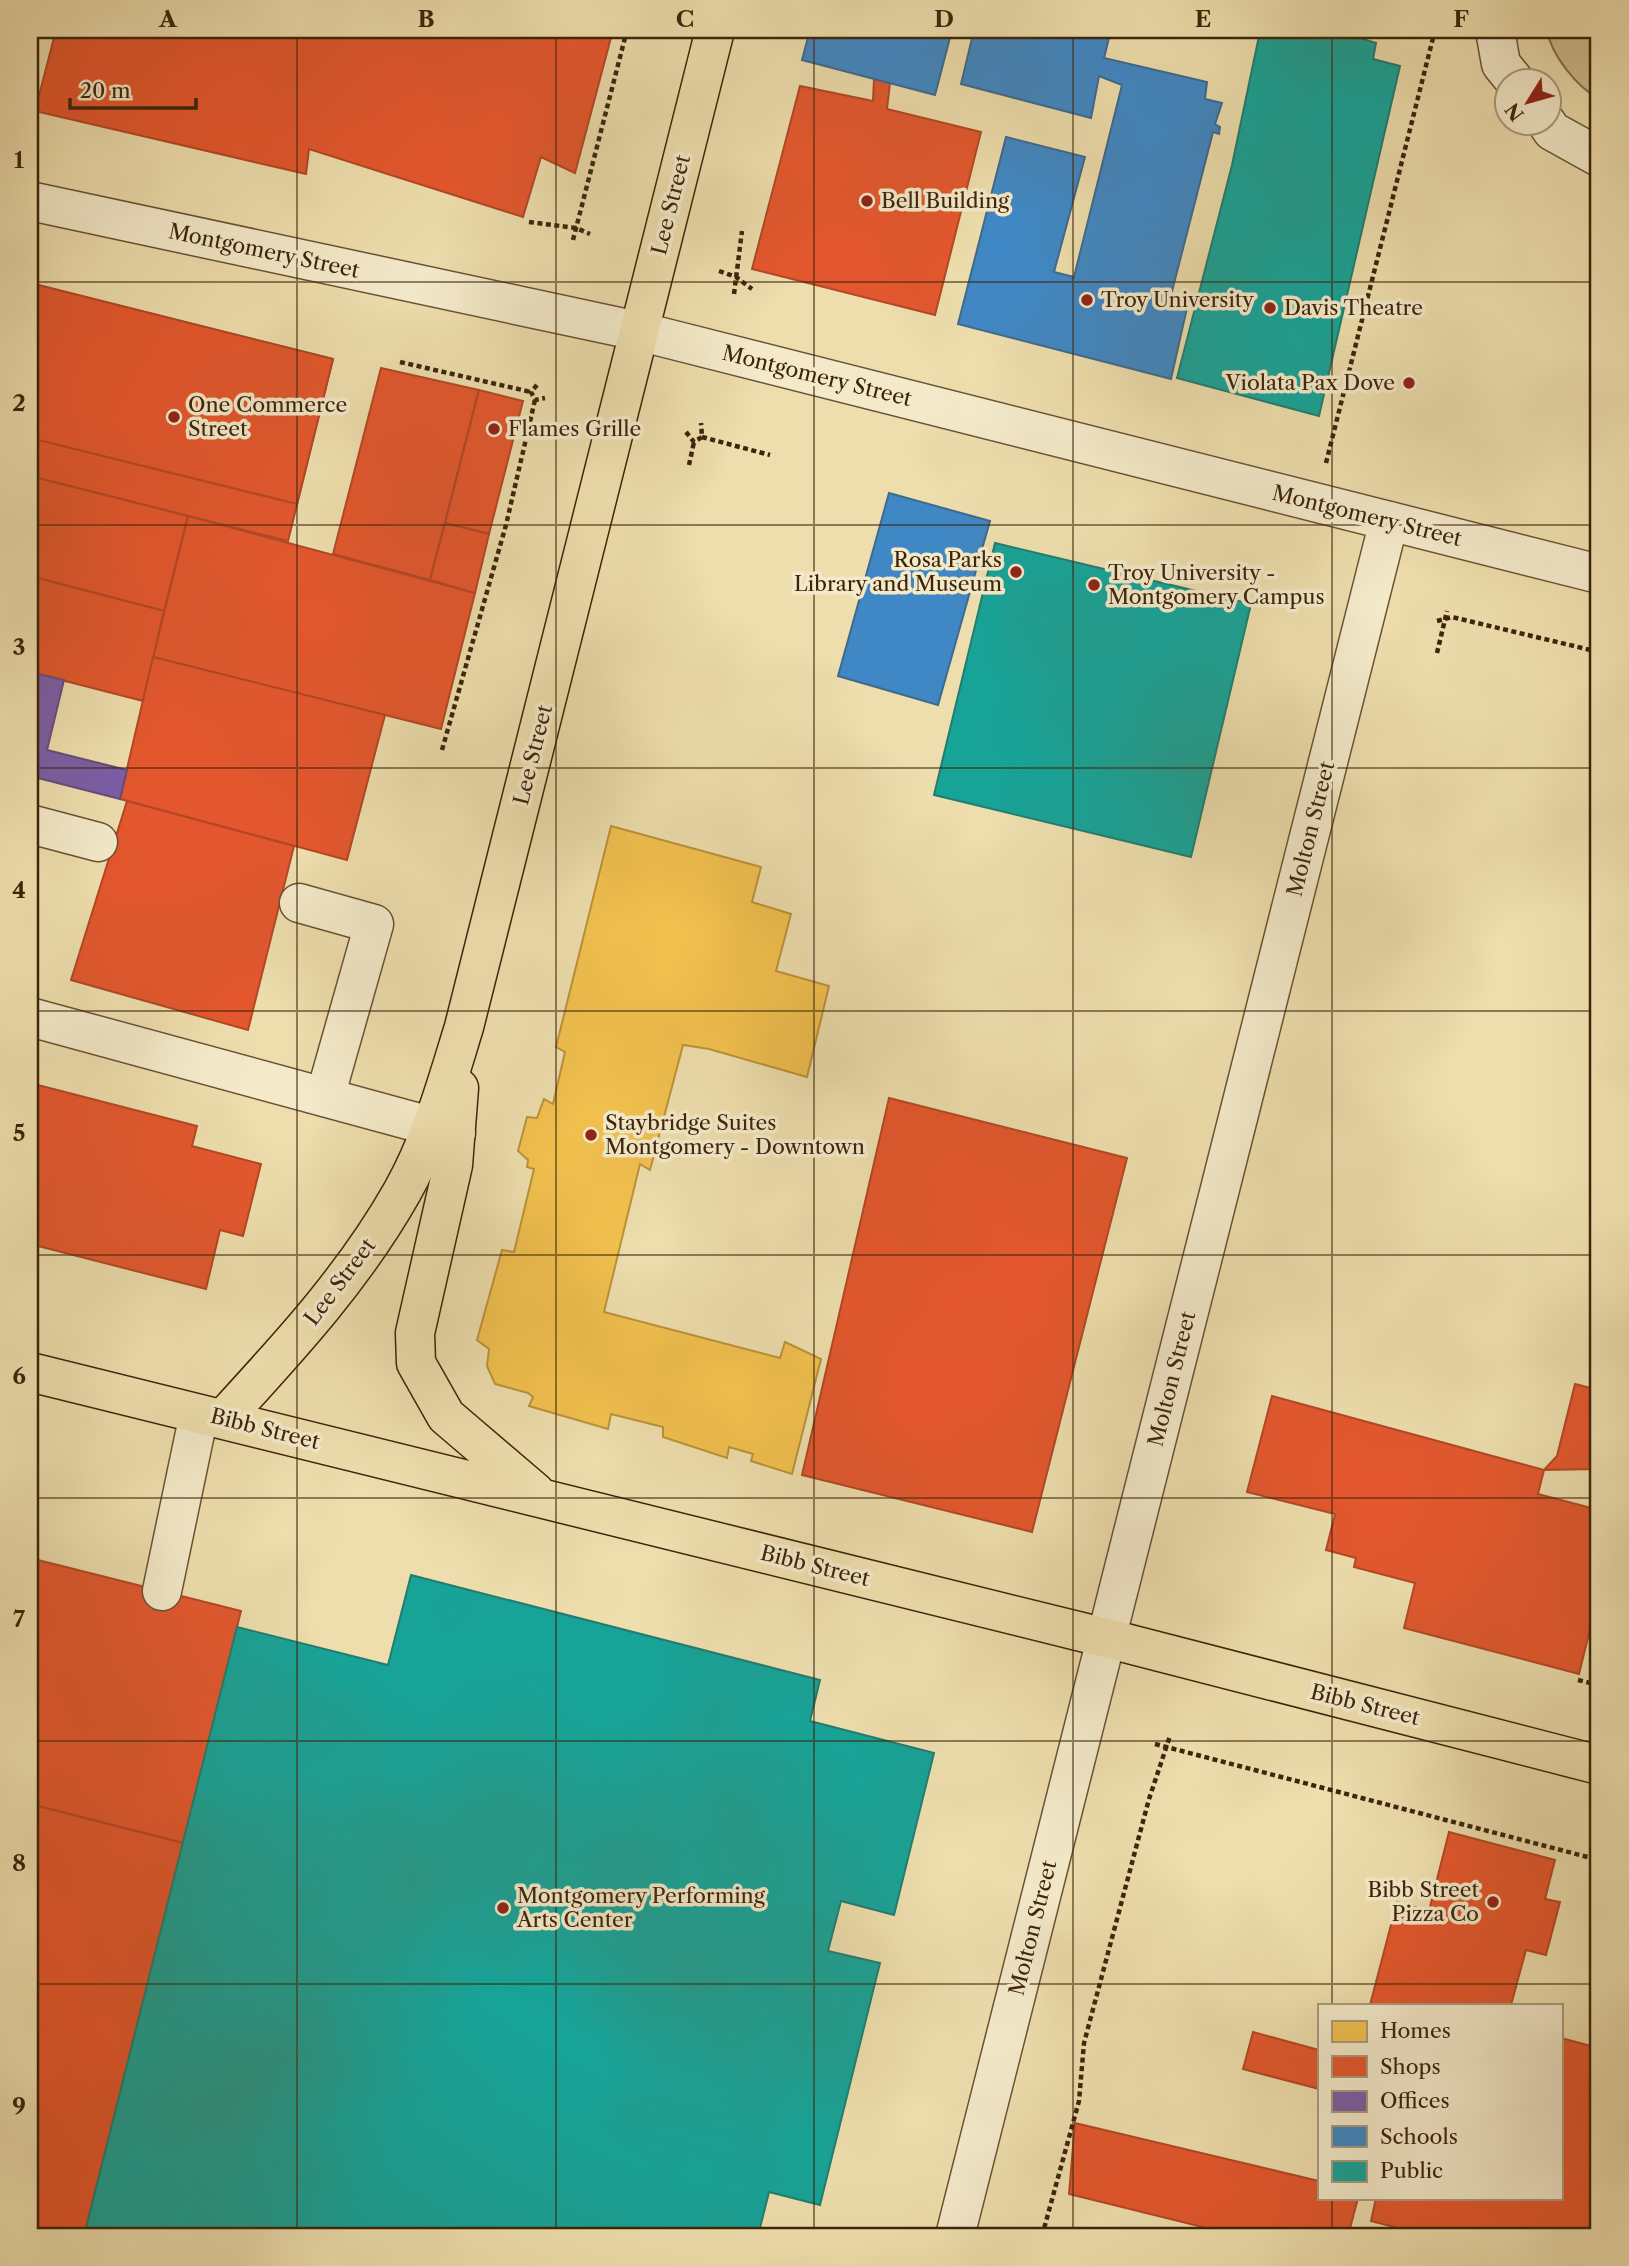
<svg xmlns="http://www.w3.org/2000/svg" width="1629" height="2266" viewBox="0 0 1629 2266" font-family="'Libre Caslon Text',serif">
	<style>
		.green { fill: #d0be91; stroke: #86714e; stroke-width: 2 }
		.homes { fill: #f2c14e; stroke: #bb923a; stroke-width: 2 }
		.shops { fill: #e4572e; stroke: #b24824; stroke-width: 2 }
		.offices { fill: #7b5ea7; stroke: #684d78; stroke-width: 2 }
		.schools { fill: #3f88c5; stroke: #3e6a8d; stroke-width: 2 }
		.public { fill: #17a398; stroke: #227d6e; stroke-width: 2 }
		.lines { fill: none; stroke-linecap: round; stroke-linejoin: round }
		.minor-casing { stroke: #685234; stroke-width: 41 }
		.major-casing { stroke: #3c240b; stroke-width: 41 }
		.path { stroke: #3c240b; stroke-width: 4.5; stroke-dasharray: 5 3.5; stroke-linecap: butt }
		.minor { stroke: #f4eaca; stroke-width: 38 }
		.major { stroke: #eedead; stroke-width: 38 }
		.grid { fill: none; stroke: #3c240b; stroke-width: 2; stroke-opacity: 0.55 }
		.poi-dot { fill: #8f2418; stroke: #f4eaca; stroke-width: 2.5 }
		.labels { text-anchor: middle; stroke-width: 7; stroke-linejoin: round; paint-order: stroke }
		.poi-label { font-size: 21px; fill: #3c240b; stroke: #f4eaca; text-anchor: start }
		.street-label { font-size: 21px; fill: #3c240b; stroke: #f4eaca }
		.neatline { fill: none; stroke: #3c240b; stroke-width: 2.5 }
		.grid-label { font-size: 23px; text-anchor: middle; font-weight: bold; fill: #3c240b }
	</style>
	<rect width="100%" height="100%" fill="#eedead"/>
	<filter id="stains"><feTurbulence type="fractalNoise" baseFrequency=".00286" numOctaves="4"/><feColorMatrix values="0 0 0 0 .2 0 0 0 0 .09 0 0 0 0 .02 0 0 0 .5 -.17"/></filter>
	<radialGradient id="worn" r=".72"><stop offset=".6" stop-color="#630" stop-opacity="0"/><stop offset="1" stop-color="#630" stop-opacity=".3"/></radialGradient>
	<path class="green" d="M1547 30H1599V99C1577 87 1551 55 1547 30Z"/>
	<polygon class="homes" points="611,826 761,867 752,902 791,914 776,971 829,986 807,1077 709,1049 683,1045 650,1170 640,1164 604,1312 780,1358 785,1342 821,1359 792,1474 751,1461 753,1454 729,1447 727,1458 663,1437 663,1427 611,1414 608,1429 529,1406 533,1397 528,1393 495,1384 487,1366 489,1349 477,1340 502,1250 514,1252 534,1169 527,1167 528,1160 518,1151 527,1117 537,1118 544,1099 553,1104 565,1052 556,1047"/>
	<g class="shops">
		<polygon points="56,30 613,30 575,173 541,157 523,217 309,149 306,174 35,111"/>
		<polygon points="874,79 890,83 887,109 981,132 935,315 752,269 800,86 873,101"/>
		<polygon points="30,283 333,359 288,541 30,476"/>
		<polygon points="30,283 333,359 297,504 30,438"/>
		<polygon points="381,368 479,390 430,580 333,554"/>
		<polygon points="479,390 523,401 489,534 445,523"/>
		<polygon points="30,476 188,516 164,611 30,576"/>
		<polygon points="188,516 475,593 441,729 153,657"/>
		<polygon points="445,523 489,534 475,593 430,580"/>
		<polygon points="30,576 164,611 143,701 30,672"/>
		<polygon points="153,657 385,715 347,860 120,799"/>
		<polygon points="127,801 294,846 248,1030 71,980"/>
		<polygon points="30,1083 197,1126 192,1146 261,1164 243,1236 220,1230 206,1289 30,1244"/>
		<polygon points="889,1098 1127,1158 1032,1532 802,1475"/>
		<polygon points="1575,1384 1599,1390 1599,1469 1544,1470 1557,1456"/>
		<polygon points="1272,1396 1544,1470 1538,1494 1599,1510 1599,1593 1579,1674 1404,1628 1415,1583 1354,1567 1356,1558 1326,1550 1335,1514 1247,1492"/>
		<polygon points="30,1558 241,1611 183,1843 30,1804"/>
		<polygon points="30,1804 183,1843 84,2236 30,2236"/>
		<polygon points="1449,1832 1555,1860 1545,1899 1560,1902 1546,1955 1526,1950 1511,2005 1370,2005 1397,1902 1429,1911"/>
		<polygon points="1253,2032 1319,2050 1319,2089 1243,2069"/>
		<polygon points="1561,2038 1599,2048 1599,2236 1429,2236 1371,2221 1376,2198 1561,2198"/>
		<polygon points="1075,2123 1319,2181 1319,2198 1358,2198 1348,2236 1239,2236 1069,2194"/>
	</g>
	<polygon class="offices" points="30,672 64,680 47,750 127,770 120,799 30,776"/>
	<g class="schools">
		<polygon points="810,30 952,30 935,95 802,60"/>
		<polygon points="974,30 1111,30 1104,58 1207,82 1205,99 1222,103 1215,124 1220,127 1219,134 1213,132 1169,303 1187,308 1171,379 958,324 1006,137 1085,157 1054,272 1074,277 1122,85 1099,76 1091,118 961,84"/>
		<polygon points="889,493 990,521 938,705 838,676"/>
	</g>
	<g class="public">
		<polygon points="1266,30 1333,30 1376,43 1373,59 1400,66 1319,416 1177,378 1232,165 1260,31"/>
		<polygon points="995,543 1251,604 1191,857 934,795"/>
		<polygon points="411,1575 820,1680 810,1721 934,1753 894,1915 841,1901 828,1951 880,1963 820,2205 769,2192 758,2236 84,2236 237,1627 388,1665"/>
	</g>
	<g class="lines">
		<defs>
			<g id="minor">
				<polyline points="1495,30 1501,64 1514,80"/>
				<polyline points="1546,122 1552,131 1599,157"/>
				<polyline points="30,201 638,331 1599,574"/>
				<polyline points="30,824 98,842"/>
				<polyline points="299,903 374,924 325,1097"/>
				<polyline points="30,1017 456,1133"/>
				<polyline points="162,1591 199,1414"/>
				<polyline points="955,2236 1389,521"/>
			</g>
			<g id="major">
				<polyline points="459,1088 453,1165 415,1333 416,1363 446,1416 535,1492"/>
				<polyline points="30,1372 1106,1638 1599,1765"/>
				<path d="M223 1419C289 1347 354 1277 402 1192 431 1141 447 1082 464 1027L715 30"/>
			</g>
		</defs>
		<use href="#minor" class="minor-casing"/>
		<use href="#major" class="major-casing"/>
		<g class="path">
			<polyline points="529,222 576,228 590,234"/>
			<polyline points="573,240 627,30"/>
			<polyline points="719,271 736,277 752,289"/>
			<polyline points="734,294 742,231"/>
			<polyline points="400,362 531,392"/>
			<polyline points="537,385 531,392 535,400 545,398"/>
			<polyline points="686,432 694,442 702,437 701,423"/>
			<polyline points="702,437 770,455"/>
			<polyline points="1326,463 1435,30"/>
			<polyline points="689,465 694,442"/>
			<polyline points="1437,621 1452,617 1599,652"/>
			<polyline points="1437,653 1447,611"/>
			<polyline points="442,750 506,525 535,400"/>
			<polyline points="1578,1680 1599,1685"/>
			<polyline points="1155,1744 1599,1860"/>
			<polyline points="1042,2236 1079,2101 1084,2043 1149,1799 1170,1736"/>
		</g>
		<use href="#minor" class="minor"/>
		<use href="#major" class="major"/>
	</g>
	<path class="grid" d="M297 30V2236M556 30V2236M814 30V2236M1073 30V2236M1332 30V2005M30 282H1599M30 525H1599M30 768H1599M30 1011H1599M30 1255H1599M30 1498H1599M30 1741H1599M30 1984H1599M1332 2198V2236"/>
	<g class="poi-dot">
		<circle cx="867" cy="201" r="7"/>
		<circle cx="1087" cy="300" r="7"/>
		<circle cx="1270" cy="308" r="7"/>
		<circle cx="1409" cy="383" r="7"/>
		<circle cx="174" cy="417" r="7"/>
		<circle cx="494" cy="429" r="7"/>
		<circle cx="1016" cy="572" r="7"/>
		<circle cx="1094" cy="585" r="7"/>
		<circle cx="591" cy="1135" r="7"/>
		<circle cx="1493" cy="1902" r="7"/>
		<circle cx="503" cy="1908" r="7"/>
	</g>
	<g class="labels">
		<g class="poi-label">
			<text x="881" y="208">Bell Building</text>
			<text x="1101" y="307">Troy University</text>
			<text x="1284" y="315">Davis Theatre</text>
			<text x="1395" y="390" text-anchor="end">Violata Pax Dove</text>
			<text x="188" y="412">One Commerce<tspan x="188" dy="24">Street</tspan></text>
			<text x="508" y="436">Flames Grille</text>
			<text x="1002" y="567" text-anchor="end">Rosa Parks<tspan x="1002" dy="24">Library and Museum</tspan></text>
			<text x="1108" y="580">Troy University -<tspan x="1108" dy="24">Montgomery Campus</tspan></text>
			<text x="605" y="1130">Staybridge Suites<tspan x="605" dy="24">Montgomery - Downtown</tspan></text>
			<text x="1479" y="1897" text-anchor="end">Bibb Street<tspan x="1479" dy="24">Pizza Co</tspan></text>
			<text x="517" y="1903">Montgomery Performing<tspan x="517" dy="24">Arts Center</tspan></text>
		</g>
		<g class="street-label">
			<text transform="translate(671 205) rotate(-76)" y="7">Lee Street</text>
			<text transform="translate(264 251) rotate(12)" y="7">Montgomery Street</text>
			<text transform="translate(817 376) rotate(14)" y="7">Montgomery Street</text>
			<text transform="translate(1367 516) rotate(14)" y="7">Montgomery Street</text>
			<text transform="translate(533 755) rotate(-76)" y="7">Lee Street</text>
			<text transform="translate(1311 829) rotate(-76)" y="7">Molton Street</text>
			<text transform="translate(340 1282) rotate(-53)" y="7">Lee Street</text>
			<text transform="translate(1172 1379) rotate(-76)" y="7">Molton Street</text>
			<text transform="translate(265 1429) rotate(14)" y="7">Bibb Street</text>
			<text transform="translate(815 1566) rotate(14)" y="7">Bibb Street</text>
			<text transform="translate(1365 1705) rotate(14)" y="7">Bibb Street</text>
			<text transform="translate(1033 1928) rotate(-76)" y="7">Molton Street</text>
		</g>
	</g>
	<rect width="1629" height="2266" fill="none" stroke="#eedead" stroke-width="77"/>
	<rect x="1318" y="2004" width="245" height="196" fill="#f4eaca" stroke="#aa9b7e" stroke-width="2"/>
	<rect x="1332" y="2021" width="35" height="21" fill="#f2c14e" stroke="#aa9b7e" stroke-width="2"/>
	<text x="1380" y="2038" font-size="21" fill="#3c240b">Homes</text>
	<rect x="1332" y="2056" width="35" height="21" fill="#e4572e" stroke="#aa9b7e" stroke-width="2"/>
	<text x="1380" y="2074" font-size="21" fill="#3c240b">Shops</text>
	<rect x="1332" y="2091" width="35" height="21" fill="#7b5ea7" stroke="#aa9b7e" stroke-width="2"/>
	<text x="1380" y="2108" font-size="21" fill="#3c240b">Offices</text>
	<rect x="1332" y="2126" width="35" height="21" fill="#3f88c5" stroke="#aa9b7e" stroke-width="2"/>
	<text x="1380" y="2144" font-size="21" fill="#3c240b">Schools</text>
	<rect x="1332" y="2161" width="35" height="21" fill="#17a398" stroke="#aa9b7e" stroke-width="2"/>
	<text x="1380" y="2178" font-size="21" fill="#3c240b">Public</text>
	<g transform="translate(1528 102) rotate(233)"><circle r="33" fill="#f4eaca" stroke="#aa9b7e" stroke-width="2"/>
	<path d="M0-5L12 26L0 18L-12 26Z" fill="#8f2418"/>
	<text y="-10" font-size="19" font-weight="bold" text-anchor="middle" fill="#3c240b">N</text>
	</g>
	<path d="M70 98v10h126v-10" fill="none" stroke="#3c240b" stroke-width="3.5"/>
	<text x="80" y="98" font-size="21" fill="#3c240b" stroke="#f4eaca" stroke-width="5" paint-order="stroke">20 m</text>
	<rect x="38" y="38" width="1552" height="2190" class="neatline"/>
	<g class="grid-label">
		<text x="168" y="27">A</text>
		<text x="426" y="27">B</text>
		<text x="685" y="27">C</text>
		<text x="944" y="27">D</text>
		<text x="1203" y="27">E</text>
		<text x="1461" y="27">F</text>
		<text x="19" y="168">1</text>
		<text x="19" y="411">2</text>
		<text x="19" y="655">3</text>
		<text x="19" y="898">4</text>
		<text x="19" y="1141">5</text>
		<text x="19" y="1384">6</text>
		<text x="19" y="1627">7</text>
		<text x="19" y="1871">8</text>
		<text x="19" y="2114">9</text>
	</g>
	<rect width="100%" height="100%" filter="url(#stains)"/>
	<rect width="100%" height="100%" fill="url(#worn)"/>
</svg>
